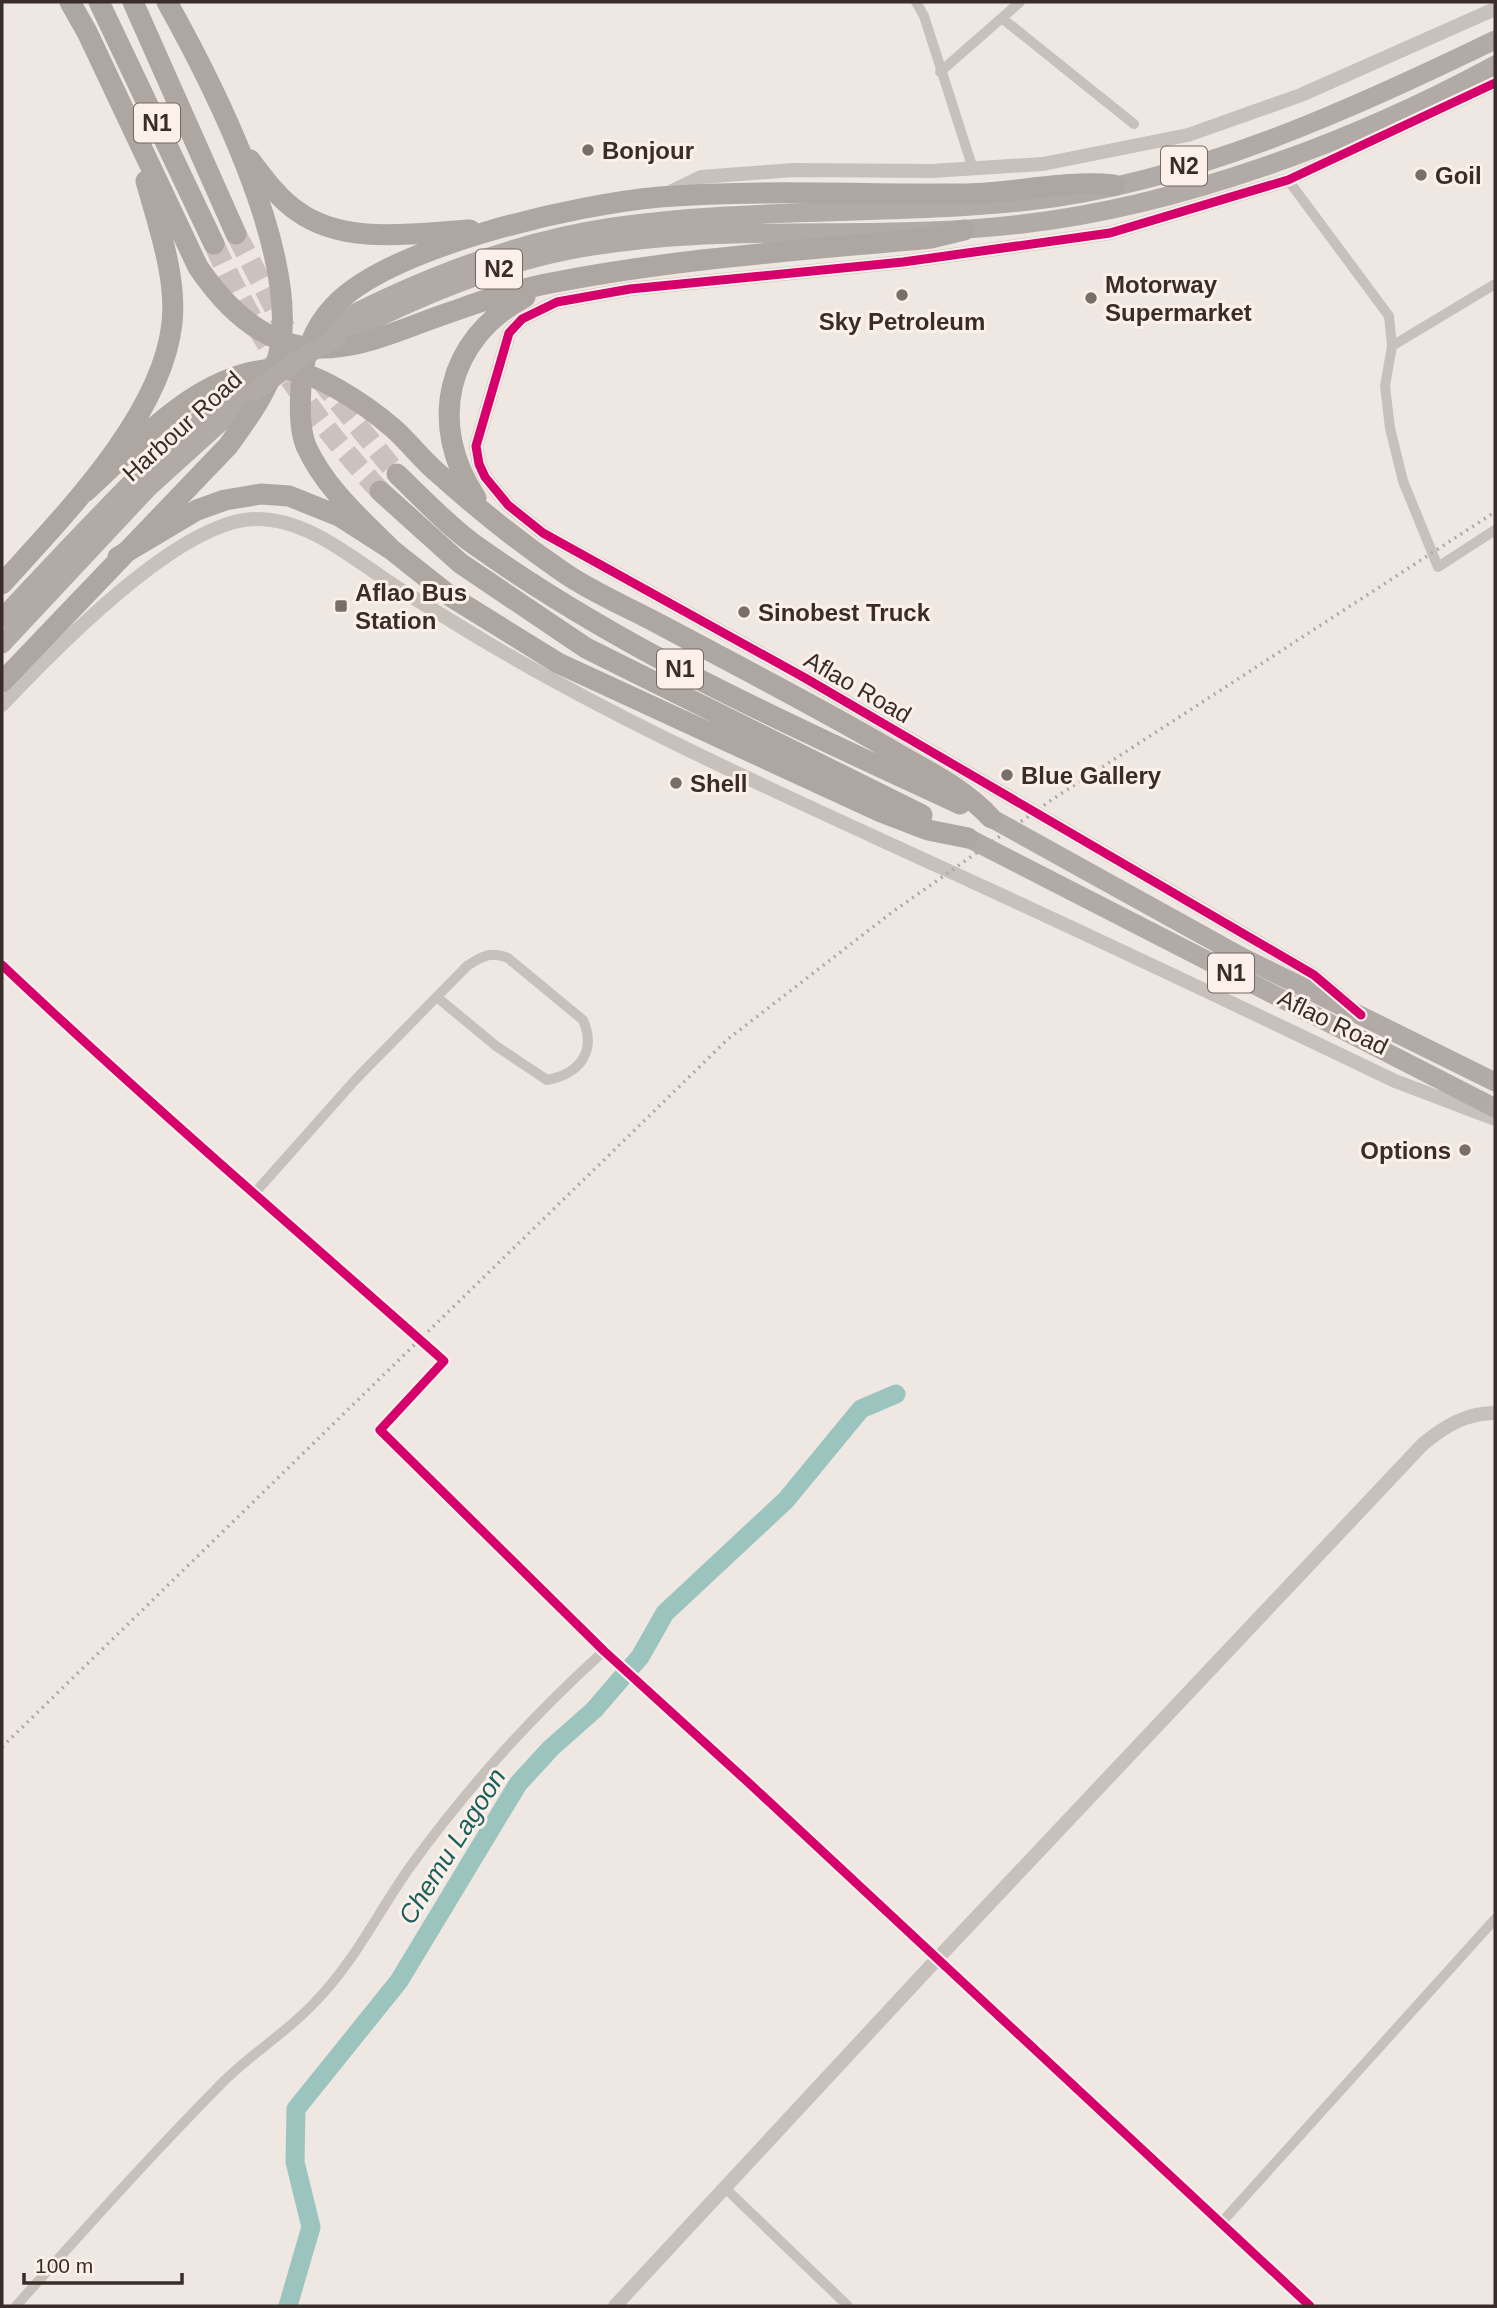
<svg xmlns="http://www.w3.org/2000/svg" width="1497" height="2308" font-family="Helvetica,sans-serif">
<rect width="100%" height="100%" fill="#efe8e2"/>
<g fill="none" stroke-linecap="round" stroke-linejoin="round">
<path stroke="#9cc4bf" stroke-width="19" d="M288,2306L311,2227L295,2162L296,2109L399,1981L518,1784L551,1748L594,1710L625,1674L640,1657L665,1613L786,1500L861,1409L896,1394"/>
<path stroke="#cbc2bd" stroke-width="10" stroke-dasharray="10 5" stroke-linecap="butt" d="M411,1332L428,1346"/>
<path stroke="#cbc2bd" stroke-width="21" stroke-dasharray="21 10" stroke-linecap="butt" d="M236,234L285,328
M214,244C256,337 311,416 380,491
M319,378L397,474"/>
<path stroke="#c8c0bb" stroke-width="10" d="M916,2L924,16L973,169
M1003,19L1134,124
M940,72L1020,2
M1288,180L1389,316L1392,346L1385,386L1390,428L1403,481L1438,567L1495,530
M1392,346L1495,284
M2,965C135,1091 274,1210 411,1332
M253,1195L356,1079L467,966C482,956 491,951 508,958L583,1020C597,1052 579,1074 547,1080L496,1046L438,998
M428,1346L444,1361L380,1430L604,1651L750,1784L1310,2306
M725,2188L848,2306
M1221,2223L1495,1919
M16,2306C83,2231 150,2156 221,2084C250,2054 288,2032 316,2001C355,1961 378,1912 410,1867C467,1788 532,1716 604,1651"/>
<path stroke="#c8c0bb" stroke-width="14" d="M668,193L701,177L740,174L794,170L932,171L1043,164L1188,135L1301,95L1495,9
M2,705C53,651 180,519 256,519C310,519 354,560 398,588C427,606 456,624 486,642C631,728 786,796 938,866C1091,936 1243,1008 1395,1081L1495,1119
M1347,1003L1314,975L1167,889L805,678L543,533L508,505L485,477L479,464L476,446L509,333L522,319L557,302L630,289L903,262L1110,233L1288,180L1495,83
M615,2306L938,1958L1423,1444C1445,1426 1466,1413 1495,1413"/>
<path stroke="#b2aaa6" stroke-width="19" d="M326,328C416,280 512,242 613,227C750,207 891,216 1029,201C1191,183 1350,110 1495,40
M338,337C412,300 489,266 570,250C719,221 872,242 1022,224C1180,206 1355,141 1495,65
M2,618C83,533 162,443 256,374
M2,644L148,488L255,391
M991,818L1242,957L1495,1082
M968,838L1495,1108"/>
<path stroke="#aea6a1" stroke-width="21" d="M70,2L87,32L198,267C223,304 259,340 305,347C356,354 407,326 454,311C487,299 522,288 556,282C680,258 807,250 931,238L964,230
M99,2L214,244
M133,2L236,234
M250,160C264,178 278,198 297,211C345,246 415,233 470,230
M397,474C422,498 447,525 475,545C625,652 794,727 960,804
M380,491L460,563L586,648L922,815
M85,492C138,444 196,374 273,369C310,366 365,404 393,428C409,442 422,460 439,474C478,509 519,542 563,572C593,593 630,608 663,626C738,666 814,705 888,748C923,769 963,787 991,818
M476,498C427,425 446,339 525,297
M392,550C360,518 325,488 306,446C299,428 300,405 301,386C303,358 313,328 333,307C388,246 579,204 660,197C763,189 864,195 967,194C1016,193 1065,180 1114,185
M118,557L197,510L225,500L261,494L289,496L339,516L392,550L450,596L558,663L881,812L928,830L968,838
M2,584C63,516 162,417 172,323C177,277 158,225 146,181
M2,682L228,446C250,416 276,380 281,342C294,245 214,86 167,2"/>
<path stroke="#b0a9a5" stroke-width="3.5" stroke-dasharray="2 5" stroke-linecap="butt" d="M2,1747L728,1039L891,913L1053,799L1495,512"/>
<path stroke="#b2aaa6" stroke-width="19" d="M255,391L301,358L338,337"/>
<g stroke="#fbf1ea" stroke-width="13">
<path id="cycleway" d="M2,965C146,1101 296,1230 444,1361L380,1430L604,1651L750,1784L1310,2306
M1361,1015L1314,975L805,678L543,533L508,505L485,477L479,464L476,446L509,333L522,319L557,302L630,289L903,262L1110,233L1288,180L1495,83"/>
</g>
<use href="#cycleway" stroke="#d6006c" stroke-width="9"/>
</g>
<g fill="#796e69" stroke="#fbf1ea" stroke-width="2.5">
<circle cx="588" cy="150" r="7"/>
<circle cx="1421" cy="175" r="7"/>
<circle cx="902" cy="295" r="7"/>
<circle cx="1091" cy="298" r="7"/>
<rect x="334" y="599" width="14" height="14" rx="3.5"/>
<circle cx="744" cy="612" r="7"/>
<circle cx="1007" cy="775" r="7"/>
<circle cx="676" cy="783" r="7"/>
<circle cx="1465" cy="1150" r="7"/>
</g>
<g text-anchor="middle" dominant-baseline="central" stroke-width="6" stroke-linejoin="round" paint-order="stroke">
<g fill="#fbf1ea" stroke="#746762" stroke-width="2">
<rect x="134" y="103.5" width="46" height="39" rx="5"/>
<rect x="1161" y="146.5" width="46" height="39" rx="5"/>
<rect x="476" y="249.5" width="46" height="39" rx="5"/>
<rect x="657" y="649.5" width="46" height="39" rx="5"/>
<rect x="1208" y="953.5" width="46" height="39" rx="5"/>
</g>
<g font-size="23" font-weight="bold" fill="#3a2c28">
<text x="157" y="123">N1</text>
<text x="1184" y="166">N2</text>
<text x="499" y="269">N2</text>
<text x="680" y="669">N1</text>
<text x="1231" y="973">N1</text>
</g>
<g font-size="24" font-weight="bold" fill="#3a2c28" stroke="#fbf1ea" text-anchor="start">
<text x="602" y="150">Bonjour</text>
<text x="1435" y="175">Goil</text>
<text x="1105" y="284">Motorway<tspan x="1105" dy="28">Supermarket</tspan></text>
<text x="902" y="321" text-anchor="middle">Sky Petroleum</text>
<text x="355" y="592">Aflao Bus<tspan x="355" dy="28">Station</tspan></text>
<text x="758" y="612">Sinobest Truck</text>
<text x="1021" y="775">Blue Gallery</text>
<text x="690" y="783">Shell</text>
<text x="1451" y="1150" text-anchor="end">Options</text>
</g>
<g font-size="24" fill="#3a2c28" stroke="#fbf1ea">
<text transform="translate(182 426) rotate(-42)">Harbour Road</text>
<text transform="translate(858 687) rotate(30)">Aflao Road</text>
<text transform="translate(1333 1022) rotate(26)">Aflao Road</text>
</g>
<g font-size="26" font-style="italic" fill="#1a5f5c" stroke="#fbf1ea">
<text transform="translate(452 1846) rotate(-58)">Chemu Lagoon</text>
</g>
</g>
<rect width="1497" height="2308" fill="none" stroke="#3a2c28" stroke-width="7"/>
<path d="M24 2273v10h158v-10" fill="none" stroke="#3a2c28" stroke-width="3.5"/>
<text x="35" y="2273" font-size="21" fill="#3a2c28" stroke="#fbf1ea" stroke-width="5" paint-order="stroke">100 m</text>
</svg>
